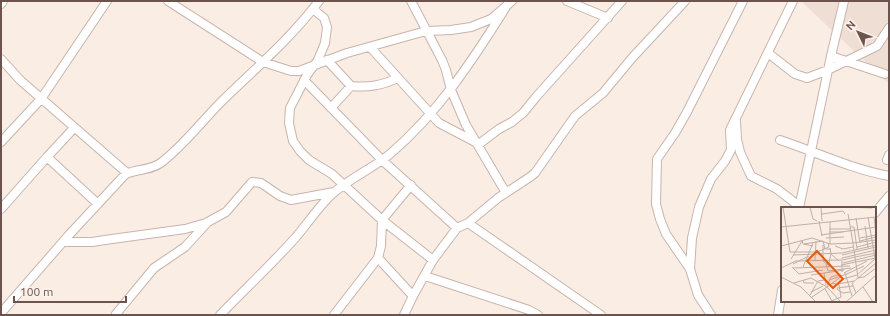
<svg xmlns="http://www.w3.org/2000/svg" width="890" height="316" font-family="Ubuntu,sans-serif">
<rect width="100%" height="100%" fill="#f9ede4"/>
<path fill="#efded4" d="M801,1H889V84Z"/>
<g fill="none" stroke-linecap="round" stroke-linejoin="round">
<g stroke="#c8b4ad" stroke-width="10">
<path id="street" d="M168,1L263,62L291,71H299L347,53L426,31L451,30L471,27L491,19L512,1
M411,1L442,60L446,70L451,90L466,125L506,193
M567,1L608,18
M1,4L3,1
M313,9L324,18L327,27L325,43L318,60L307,75L290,108L289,123L293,141L300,151L309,160L332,174L382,220L433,260
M370,47L439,123L479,144L499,129L512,122L523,113L536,97L622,1
M768,53L795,74L807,78L828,70L877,46L889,28
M831,56L885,74
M1,59L20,80L127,173
M327,60L351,86
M304,80L382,160L457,228
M331,108L351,86C369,88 382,85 398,78
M736,121L737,139L740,152L751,176L777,189L799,206
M780,140C816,152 851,169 889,176
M1,142L41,99L107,1
M47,157L74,128
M887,160L889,155
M799,208L831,56L844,1
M1,209L47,157L98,204
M875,213L889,196
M468,223L601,315
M63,242H92L112,239L185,229L206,223L226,212L252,182L261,183L280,196L291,200L334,192
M378,258L413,296
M690,269L692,238L699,207L711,179L725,161L731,150L730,130L793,1
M425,276L529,310L538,315
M1,313L68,236L121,179C123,177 125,174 128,173C139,169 152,170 162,162C184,145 202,121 222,101C255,69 291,38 319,1
M116,314L154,268L185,247L206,224
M220,315C245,289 272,264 296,237C307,224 317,209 329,197C347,179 371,170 390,154C438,113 473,60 506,7
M334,315L378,258L381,246L382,220L411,185
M404,315L413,296L433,260L457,228L468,223L498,198L530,177L535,173L575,116L603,93L632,58L685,1
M711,315L698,295L690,269L666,234L660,219L656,204L657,159L675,133L687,112L743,1
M778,315L782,290"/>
</g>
<use href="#street" stroke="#fff" stroke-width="8"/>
</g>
<g transform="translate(781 207)">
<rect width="95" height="95" fill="#f9ede4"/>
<path fill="none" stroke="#c1afa8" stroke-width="1" d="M2,0L9,45H36L48,40L47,36M29,0L32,12L36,14M40,0L41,14M65,0L91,1M41,7L62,4L64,7M67,7L72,36L95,33M87,10L94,51M93,10L95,26M75,11L79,36M38,14L41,29M49,15V37L72,36L74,50L62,53M84,19L87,41M0,20L95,10M69,20H73L76,42M48,22H69M48,25H62M40,28L95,20M45,31L63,30M79,31L95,28M21,33L22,37L32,39M79,34L95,30M23,37L42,34L44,42H50M42,38V54L50,60M0,39L31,31L49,37M54,39L62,42L72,40M76,40L95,35M49,41L50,47L58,54M12,48L61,46L95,38M61,48L95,40M10,52L21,34M34,53L35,34M62,56L95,48M12,57L28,49M45,57L47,64L70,61M60,58L95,51M11,60L18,67L42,63M22,60L32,36M47,60L50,47M0,61L15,54L60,53M12,61L69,59M61,65V51L95,43M43,66L45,78M63,66L86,54M64,66L71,89M66,67L83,59M30,68L63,63M0,70L20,80L35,95M77,71L95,56M77,71L83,70L95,61M62,72L76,68L95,51M22,73L23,76H33M48,73L66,67M13,76L30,71L46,80L61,69M57,77L73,74M46,79L50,70L60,67M82,80L92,95M44,82L51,94M57,83L56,81L72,79M57,83L62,86L69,85M30,85L42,79M75,86L71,76L77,71L74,50L95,46M29,88L37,74L43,73M31,90L46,80L60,95M48,95L60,90L58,78L51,76M65,95L95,68"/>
<path fill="#e8590c" fill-opacity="0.15" stroke="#e8590c" stroke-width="2" d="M36,44L62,72L52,81L26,54Z"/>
<rect width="95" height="95" fill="none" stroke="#6d534e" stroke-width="2"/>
</g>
<rect width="890" height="316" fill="none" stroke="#6d534e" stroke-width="4"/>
<g transform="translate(858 32) rotate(313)" stroke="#fcf2ea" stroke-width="3" paint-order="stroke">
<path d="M0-3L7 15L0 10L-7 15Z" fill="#6d534e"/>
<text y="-6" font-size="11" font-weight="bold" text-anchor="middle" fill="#6d534e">N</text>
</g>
<path d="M14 296v6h112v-6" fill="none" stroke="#6d534e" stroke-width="2"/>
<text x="20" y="296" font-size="12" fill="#6d534e" stroke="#fcf2ea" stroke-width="3" paint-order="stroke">100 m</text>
</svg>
